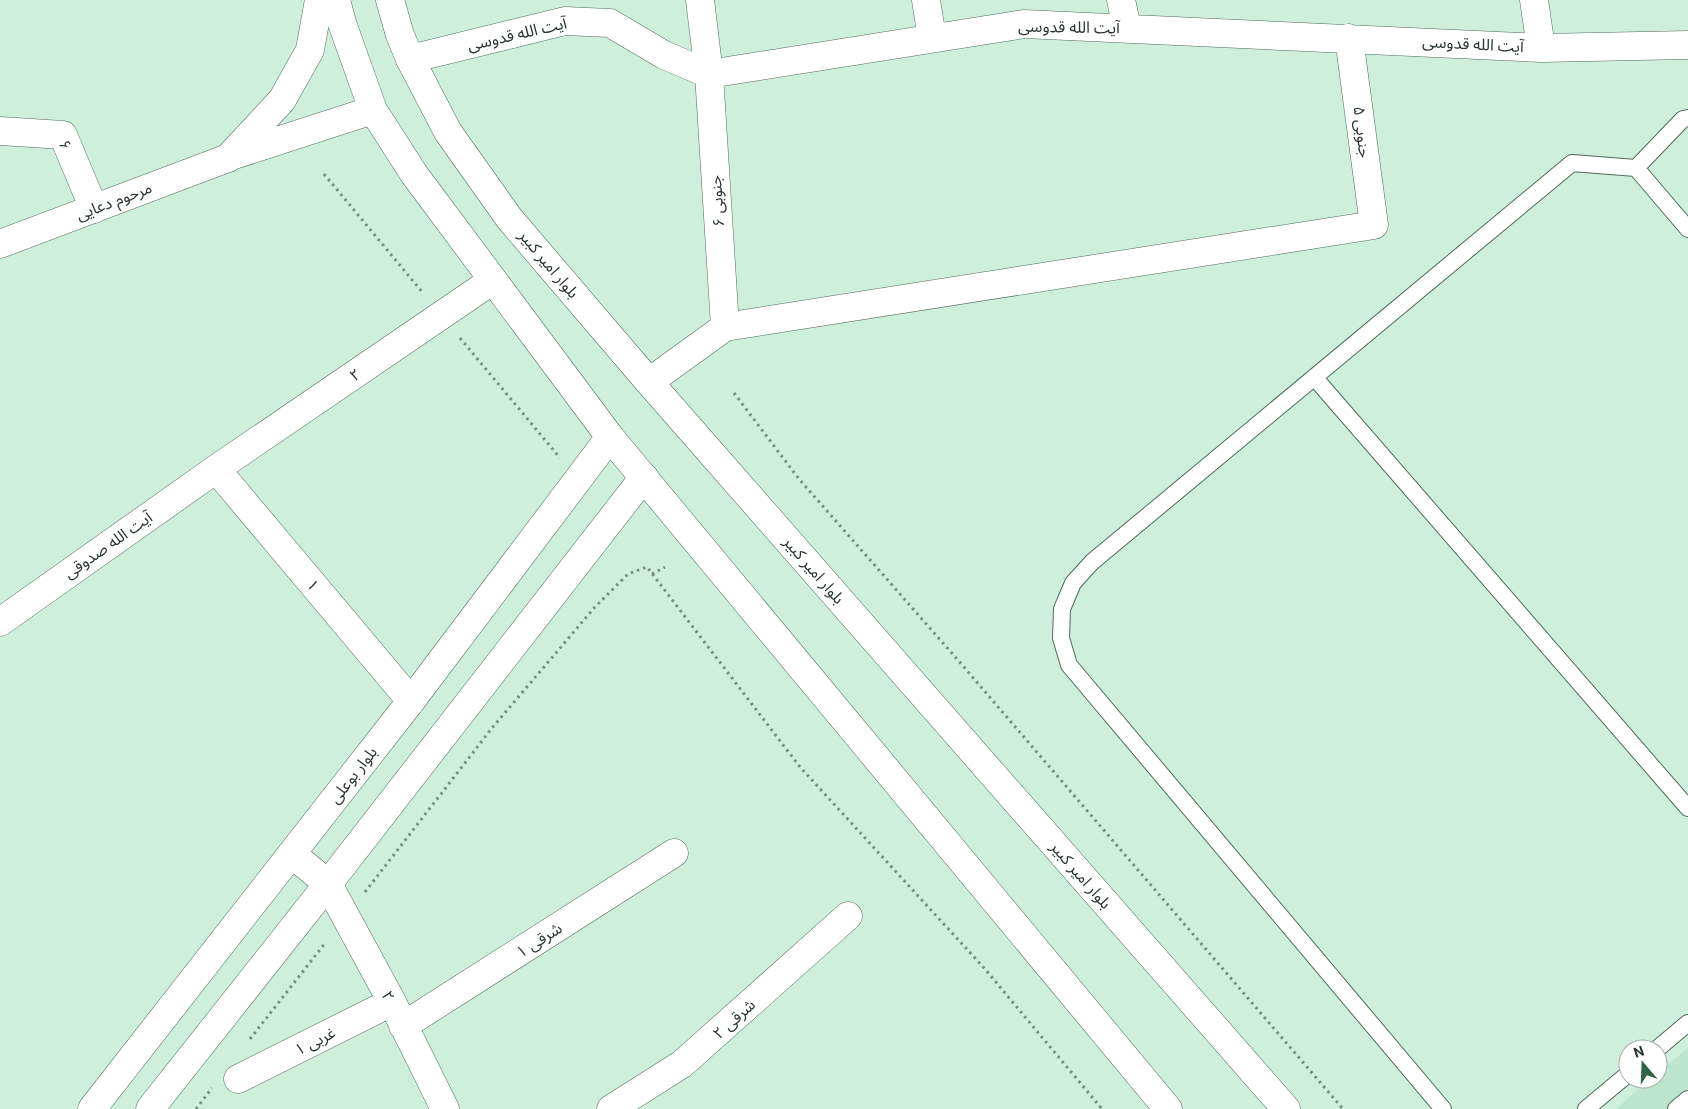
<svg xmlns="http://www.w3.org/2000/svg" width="1688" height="1109" font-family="Roboto,'Noto Sans Arabic',sans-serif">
<rect width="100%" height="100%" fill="#ceefdb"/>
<path fill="#bde5cd" d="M1688,1048V1109H1616L1651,1079H1658V1073Z"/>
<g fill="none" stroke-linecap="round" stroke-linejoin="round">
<g stroke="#4f6c5b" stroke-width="18">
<path id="service" d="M1636,168L1688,229
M1314,377L1688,808
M1657,1049L1688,1023
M1443,1109L1069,665L1061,638L1062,609L1073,583L1092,562L1572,163L1636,168L1683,119L1688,118
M1586,1109L1628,1074
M1676,1109L1688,1099"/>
</g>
<g stroke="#4f6c5b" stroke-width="29">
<path id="minor" d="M700,0L709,74L725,327
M926,0L932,38
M1121,0L1127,28
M1534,0L1541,48
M410,59L565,21L610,23L664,55L709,74L1024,24L1541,48L1688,45
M0,131L63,135L94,209
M649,382L725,327L1374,225L1349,38
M216,469L411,701
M0,622L216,469L493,280
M328,884L392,1002L445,1109
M403,1026L674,853
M238,1079L392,1002
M611,1109L682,1064L848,916"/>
</g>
<g stroke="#4f6c5b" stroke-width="29">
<path id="tertiary" d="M0,244L228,158
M292,854L328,884
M92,1109L411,701L610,437
M150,1109L328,884L644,477"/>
</g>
<g stroke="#4f6c5b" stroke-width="29">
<path id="secondary" d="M336,0L342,23L373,110L414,174L610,437L1168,1109
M390,0L400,35L410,59L448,132L509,218L649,382L1286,1109
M231,156L373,110
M228,158L282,100L310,50L319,0"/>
</g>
<path stroke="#778e81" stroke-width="3" stroke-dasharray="2.5 4" stroke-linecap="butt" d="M324,174L423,293
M460,338L560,458
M734,393L799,479L957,659L1343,1109
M652,574L665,567
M365,892L492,728L595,607L628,574L647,567L800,767L985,969L1102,1109
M250,1039L326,942
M196,1109L212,1088"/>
<use href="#service" stroke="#fff" stroke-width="16"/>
<use href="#minor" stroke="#fff" stroke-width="28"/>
<use href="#tertiary" stroke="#fff" stroke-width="28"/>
<use href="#secondary" stroke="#fff" stroke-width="28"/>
</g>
<g text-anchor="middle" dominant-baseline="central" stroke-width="4" stroke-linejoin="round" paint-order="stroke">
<g font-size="16" fill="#28352e" stroke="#fff">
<text transform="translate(1069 27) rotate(1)">آیت الله قدوسی</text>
<text transform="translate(517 34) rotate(-13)">آیت الله قدوسی</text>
<text transform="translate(1473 44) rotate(3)">آیت الله قدوسی</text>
<text transform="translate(1362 132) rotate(83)">۵ جنوبی</text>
<text transform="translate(65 145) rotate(58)">۶</text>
<text transform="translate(114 201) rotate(-21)">مرحوم دعایی</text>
<text transform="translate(717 201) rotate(-94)">۶ جنوبی</text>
<text transform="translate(549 264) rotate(50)">بلوار امیر کبیر</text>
<text transform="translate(355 375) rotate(-34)">۲</text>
<text transform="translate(108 545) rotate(-35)">آیت الله صدوقی</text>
<text transform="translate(814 570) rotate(49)">بلوار امیر کبیر</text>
<text transform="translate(313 585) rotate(50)">۱</text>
<text transform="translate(353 775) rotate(-52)">بلوار بوعلی</text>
<text transform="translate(1081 875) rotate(49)">بلوار امیر کبیر</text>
<text transform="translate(539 940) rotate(-33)">شرقی ۱</text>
<text transform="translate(388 996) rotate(62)">۲</text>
<text transform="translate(734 1019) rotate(-42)">شرقی ۲</text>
<text transform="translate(315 1041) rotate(-27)">غربی ۱</text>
</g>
</g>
<g transform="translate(1643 1064) rotate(341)"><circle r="24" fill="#ffffff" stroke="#a9aeab"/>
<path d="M0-4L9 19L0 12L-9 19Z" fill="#306347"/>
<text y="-8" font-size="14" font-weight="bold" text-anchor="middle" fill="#28352e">N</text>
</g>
</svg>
